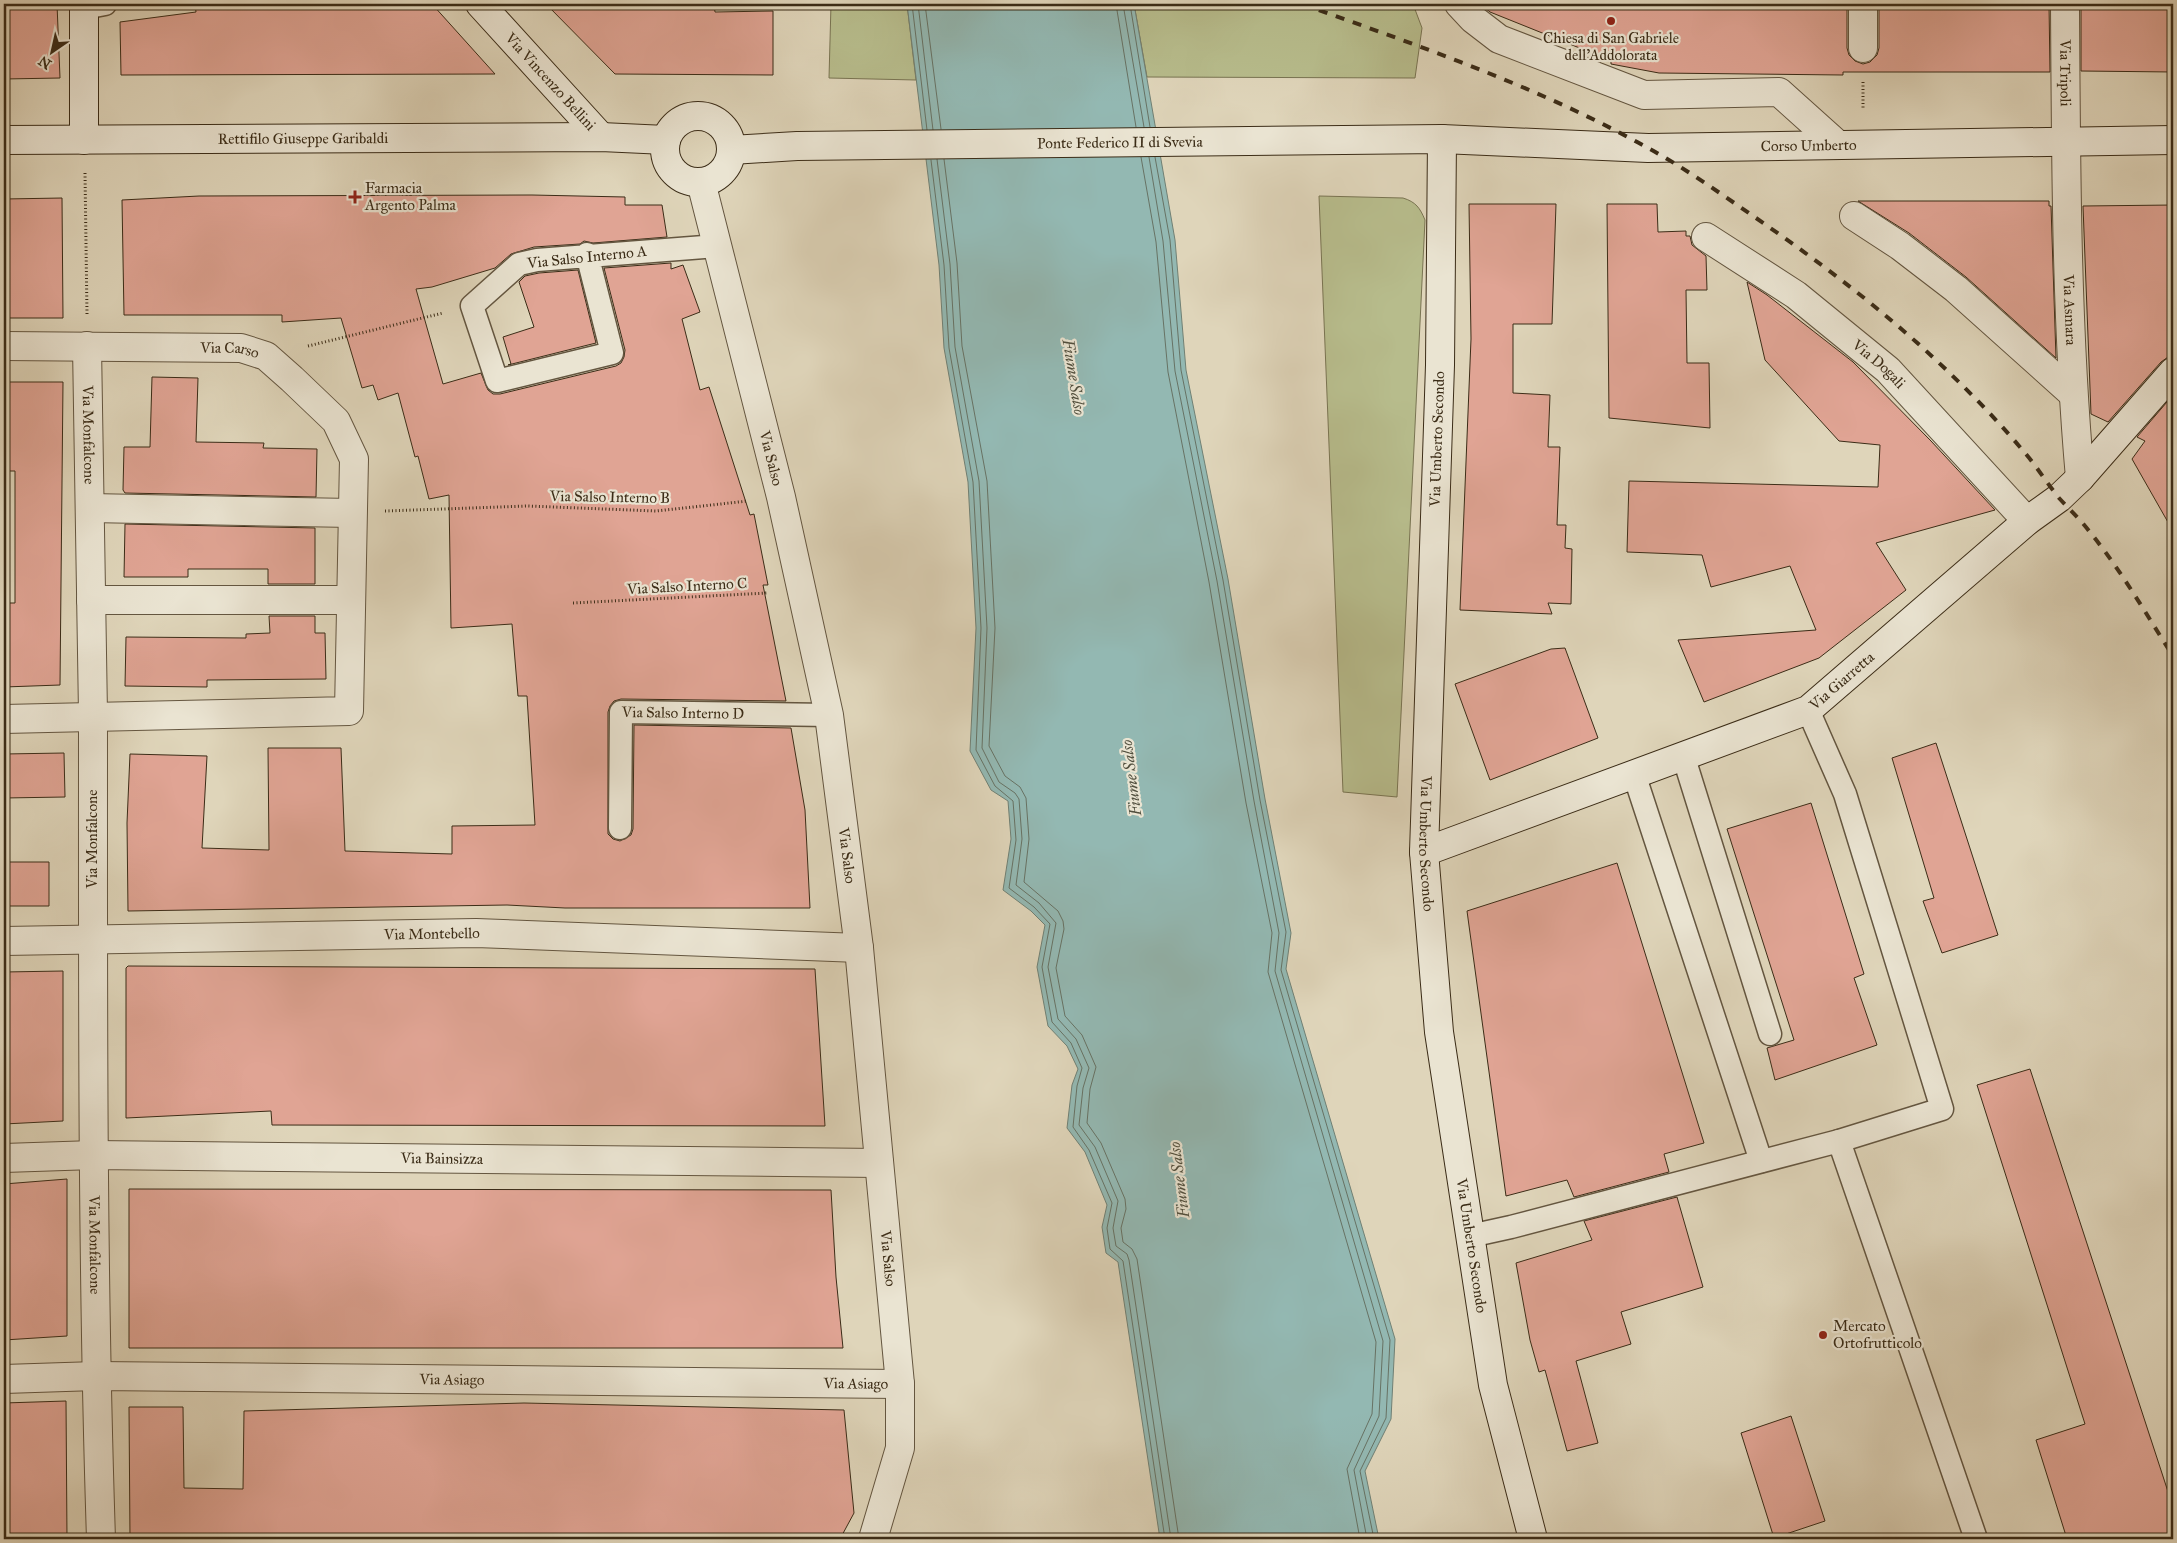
<svg xmlns="http://www.w3.org/2000/svg" width="2177" height="1543" font-family="'IM FELL Great Primer',serif">
<rect width="100%" height="100%" fill="#dfd5ba"/>
<filter id="stains"><feTurbulence type="fractalNoise" baseFrequency=".004" numOctaves="4"/><feColorMatrix values="0 0 0 0 .2 0 0 0 0 .09 0 0 0 0 .02 0 0 0 .5 -.17"/></filter>
<radialGradient id="worn" r=".72"><stop offset=".6" stop-color="#630" stop-opacity="0"/><stop offset="1" stop-color="#630" stop-opacity=".3"/></radialGradient>
<path fill="#b7bc8c" stroke="#797452" d="M831,4H907L916,80L829,78Z
M1134,4H1413L1422,28L1415,78L1147,77Z
M1319,196L1403,198C1416,202 1420,208 1425,220L1397,797L1343,792Z"/>
<path fill="#93b8b2" stroke="#708074" d="M907,4H1134L1175,240L1186,370L1228,579L1265,799L1291,933L1286,969L1395,1339L1391,1419L1365,1471L1379,1539H1160L1118,1262L1106,1253L1102,1227L1107,1205L1085,1152L1067,1128L1072,1085L1078,1069L1067,1046L1048,1026L1037,967L1045,925L1031,911L1003,890L1011,839L1008,801L991,790L970,751L976,628L968,482L944,348L939,265Z"/>
<g fill="none" stroke-linecap="round" stroke-linejoin="round">
<path stroke="#677264" stroke-width="1" d="M912,4L927,130
M918,4L933,130
M925,4L941,129
M1116,4L1136,127
M1123,4L1144,127
M1130,4L1150,127
M1141,157L1156,242L1168,372L1209,582L1246,803L1272,933L1268,972L1376,1342L1372,1414L1347,1469L1360,1539
M1149,157L1163,241L1175,371L1217,581L1254,801L1279,933L1275,971L1383,1341L1379,1416L1354,1470L1367,1539
M1155,157L1170,240L1181,370L1223,580L1260,800L1286,932L1281,970L1390,1340L1386,1418L1360,1471L1374,1539
M937,159L950,264L955,347L979,481L987,628L982,748L999,782L1015,793L1019,799L1022,839L1016,885L1039,903L1056,923L1048,967L1058,1019L1076,1039L1089,1068L1083,1088L1079,1125L1095,1147L1118,1201L1113,1228L1116,1246L1127,1254L1129,1260L1171,1539
M944,159L957,263L962,346L987,481L995,628L989,746L1005,776L1020,787L1026,798L1029,839L1024,882L1058,911L1063,921L1064,929L1056,968L1065,1016L1082,1035L1096,1067L1090,1089L1087,1123L1101,1143L1125,1199L1126,1209L1121,1228L1123,1242L1132,1249L1137,1259L1179,1539
M931,160L944,265L949,348L973,482L981,628L976,750L995,786L1013,801L1016,840L1009,888L1034,907L1050,924L1042,967L1052,1022L1071,1043L1082,1068L1077,1086L1073,1127L1089,1150L1112,1203L1107,1228L1110,1249L1123,1261L1165,1539"/>
</g>
<path fill="#e0a494" stroke="#3b2c17" d="M4,4H57L60,78L4,79Z
M195,4H432L495,74L121,75L120,22L196,12Z
M546,4H714L715,12L773,11V75L615,74Z
M1480,4H1847V48L1849,55L1855,61L1863,64L1870,62L1877,55L1879,48V4H2049L2050,72H1843V75L1659,73L1611,64V62L1592,53L1490,12Z
M2081,4H2173V72L2081,71Z
M532,195L625,197V205H662L667,237L593,243L584,241L580,244L534,247L511,254L495,268L432,287L416,289L443,384L481,373L488,390L493,394H500L616,366L621,363L624,357L625,350L604,268L671,263V269L683,265L700,312L682,319L700,390L709,387L750,515L754,514L768,585H763L786,701L621,699L614,701L610,706L608,712V834L613,839L620,841L631,835L633,829L634,725L791,728L805,810L810,908H565L507,905L128,911L127,823L130,754L207,756L202,848L269,850L268,748H341L345,851L452,854V826L535,825L527,696H518L512,624L451,628L449,495L429,499L418,456L415,457L398,393L378,400L373,385L362,388L341,318L282,322V315H124L122,200L199,196Z
M62,198L63,318H4V199Z
M1858,201H2049V206H2051L2056,358L1966,277L1909,233Z
M1469,204H1556L1552,324H1513V393L1550,395L1548,447H1560L1557,525H1566L1565,548L1572,549L1571,604L1548,603L1552,614L1460,610L1471,339Z
M1607,204H1657L1658,232L1686,231V236H1690L1692,245L1706,256L1707,290H1686L1687,363H1709L1710,428L1609,418Z
M2173,205V357H2168L2161,362L2108,422L2091,414L2083,206Z
M578,270L596,343L508,365L511,364L503,337L534,327L519,282L525,276L539,273Z
M1747,282L1767,295L1853,362L1931,441L1995,510L1876,543L1906,590L1819,658L1704,702L1678,640L1816,630L1790,566L1711,587L1702,555L1627,552L1629,481L1878,487L1880,445L1839,441L1765,360Z
M152,377L198,378L196,442L264,443L263,448L317,449L316,497L125,493L123,490L124,447H150Z
M4,382H63L60,685L4,687V603H15V471H4Z
M2173,395V531L2132,459L2145,441L2137,437Z
M125,524L315,528V584H268V569H188V577H124Z
M269,616H315V633H325L326,679L207,680V687L125,686L126,637L246,638V634L270,633Z
M1565,648L1598,738L1490,780L1455,684L1551,649Z
M1936,743L1998,935L1942,953L1923,901L1934,898L1892,758Z
M64,753L65,797L4,798V754Z
M1811,803L1864,974L1854,978L1877,1045L1775,1080L1767,1048L1794,1040L1727,829Z
M4,862H49V906H4Z
M1617,863L1704,1143L1664,1154L1669,1172L1574,1197L1567,1180L1506,1196L1467,911Z
M128,966L815,969L825,1126L272,1125L271,1111L126,1118V968Z
M63,971V1121L4,1124V972Z
M2030,1069L2173,1507V1539H2067L2036,1440L2085,1424L1977,1085Z
M67,1179V1336L4,1340V1184Z
M129,1189L831,1190L836,1277L843,1348H129Z
M1677,1197L1703,1287L1621,1312L1631,1344L1576,1361L1598,1443L1567,1451L1545,1370L1539,1372L1530,1340L1516,1263L1592,1240L1584,1221Z
M66,1401L67,1539H4V1403Z
M524,1403L844,1410L854,1513L840,1539H130L129,1407H183L184,1488L243,1489L244,1411Z
M1791,1416L1825,1521L1774,1538L1741,1433Z"/>
<g fill="none" stroke-linecap="round" stroke-linejoin="round">
<g stroke="#645640" stroke-width="25">
<g id="lane">
<path d="M84,8L105,4"/>
<path d="M587,254L612,353L497,381L472,306L519,264L537,260L717,246"/>
<path d="M1808,710L1845,794L1942,1109L1839,1141"/>
<path d="M1683,755L1770,1034"/>
<path d="M1634,774L1761,1161"/>
<path id="s1" d="M620,828L621,712L829,715"/>
<path d="M1470,1236L1511,1227L1839,1141L1976,1539"/>
</g>
</g>
<g stroke="#645640" stroke-width="30">
<g id="street">
<path d="M1459,4L1473,19L1499,39L1644,95L1779,92L1838,145"/>
<path id="s2" d="M2065,4C2066,162 2066,320 2080,478"/>
<path d="M1863,48V4"/>
<path id="s3" d="M701,182L781,497L829,715L859,948L900,1384V1448L873,1539"/>
<path d="M1854,216L1900,246L1956,289L2072,393"/>
<path id="s4" d="M1706,237L1796,295L1888,370L2027,521"/>
<path id="s5" d="M4,346L241,348L266,356L292,379L336,421L354,459L349,711L4,719"/>
<path id="s6" d="M87,346C89,469 92,593 93,717C93,991 92,1265 101,1539"/>
<path d="M90,508L352,513"/>
<path d="M91,600H351"/>
<path id="s7" d="M4,941L476,933L859,948"/>
<path id="s8" d="M4,1158L94,1155L879,1163"/>
<path id="s9" d="M4,1379L96,1376L900,1384"/>
</g>
</g>
<g stroke="#3b2c17" stroke-width="30">
<g id="secondary">
<path d="M84,4V140"/>
<path id="s10" d="M480,4L601,137"/>
<circle cx="698" cy="149" r="33"/>
<path id="s11" d="M1442,139L1440,365L1424,852L1439,1032L1493,1385L1533,1539"/>
<path id="s12" d="M4,140L601,137L666,140"/>
<path id="s13" d="M731,150L797,146L1442,139L1648,148L2173,140"/>
<path id="s14" d="M1424,852L1808,710L2027,521L2059,498L2080,478L2173,372"/>
</g>
</g>
<path stroke="#3b2c17" stroke-width="3" stroke-dasharray="1 2.5" stroke-linecap="butt" d="M1863,82V110
M85,173L87,314
M308,346L443,313
M385,511L528,506L656,511L748,501
M573,603L767,593"/>
<use href="#lane" stroke="#eae4d2" stroke-width="22"/>
<use href="#street" stroke="#eae4d2" stroke-width="28"/>
<use href="#secondary" stroke="#eae4d2" stroke-width="28"/>
<path stroke="#3b2c17" stroke-width="4" stroke-dasharray="9 9" stroke-linecap="butt" d="M1302,4C1419,46 1539,87 1648,148C1685,168 1721,194 1756,218C1814,258 1871,301 1924,349C1959,381 1994,416 2025,453C2037,467 2047,483 2059,498C2069,509 2080,519 2089,531C2121,570 2146,614 2173,656"/>
</g>
<g fill="#8f2418" stroke="#eae4d2" stroke-width="2">
<circle cx="1611" cy="21" r="5"/>
<path d="M352.5 189.5h5v5h5v5h-5v5h-5v-5h-5v-5h5z"/>
<circle cx="1823" cy="1335" r="5"/>
</g>
<g text-anchor="middle" dominant-baseline="central" stroke-width="4.5" stroke-linejoin="round" paint-order="stroke">
<g font-size="15" fill="#3b2c17" stroke="#eae4d2" text-anchor="start">
<text x="1611" y="38" text-anchor="middle">Chiesa di San Gabriele<tspan x="1611" dy="17">dell'Addolorata</tspan></text>
<text x="365" y="188">Farmacia<tspan x="365" dy="17">Argento Palma</tspan></text>
<text x="1833" y="1326">Mercato<tspan x="1833" dy="17">Ortofrutticolo</tspan></text>
</g>
<g font-size="15" fill="#3b2c17" stroke="#eae4d2">
<text stroke="none"><textPath href="#s2" startOffset="69">Via Tripoli</textPath></text>
<text stroke="none"><textPath href="#s10" startOffset="105">Via Vincenzo Bellini</textPath></text>
<text stroke="none"><textPath href="#s12" startOffset="299">Rettifilo Giuseppe Garibaldi</textPath></text>
<text stroke="none"><textPath href="#s13" startOffset="389">Ponte Federico II di Svevia</textPath></text>
<text stroke="none"><textPath href="#s13" startOffset="1078">Corso Umberto</textPath></text>
<text transform="translate(587 257) rotate(-6)">Via Salso Interno A</text>
<text stroke="none"><textPath href="#s2" startOffset="306">Via Asmara</textPath></text>
<text stroke="none"><textPath href="#s5" startOffset="226">Via Carso</textPath></text>
<text stroke="none"><textPath href="#s4" startOffset="215">Via Dogali</textPath></text>
<text stroke="none"><textPath href="#s6" startOffset="89">Via Monfalcone</textPath></text>
<text transform="translate(1437 439) rotate(-88)">Via Umberto Secondo</text>
<text stroke="none"><textPath href="#s3" startOffset="285">Via Salso</textPath></text>
<text transform="translate(610 497) rotate(1)">Via Salso Interno B</text>
<text transform="translate(687 586) rotate(-3)">Via Salso Interno C</text>
<text stroke="none"><textPath href="#s14" startOffset="454">Via Giarretta</textPath></text>
<text stroke="none"><textPath href="#s1" startOffset="178">Via Salso Interno D</textPath></text>
<text transform="translate(92 839) rotate(-90)">Via Monfalcone</text>
<text stroke="none"><textPath href="#s11" startOffset="705">Via Umberto Secondo</textPath></text>
<text stroke="none"><textPath href="#s3" startOffset="690">Via Salso</textPath></text>
<text stroke="none"><textPath href="#s7" startOffset="428">Via Montebello</textPath></text>
<text stroke="none"><textPath href="#s8" startOffset="438">Via Bainsizza</textPath></text>
<text stroke="none"><textPath href="#s6" startOffset="899">Via Monfalcone</textPath></text>
<text stroke="none"><textPath href="#s11" startOffset="1110">Via Umberto Secondo</textPath></text>
<text stroke="none"><textPath href="#s3" startOffset="1095">Via Salso</textPath></text>
<text stroke="none"><textPath href="#s9" startOffset="448">Via Asiago</textPath></text>
<text stroke="none"><textPath href="#s9" startOffset="852">Via Asiago</textPath></text>
</g>
<g font-size="16" font-style="italic" fill="#514f3e" stroke="#eae4d2">
<text transform="translate(1074 377) rotate(81)">Fiume Salso</text>
<text transform="translate(1131 778) rotate(-97)">Fiume Salso</text>
<text transform="translate(1179 1180) rotate(-97)">Fiume Salso</text>
</g>
</g>
<rect width="2177" height="1543" fill="none" stroke="#dfd5ba" stroke-width="20"/>
<rect x="5" y="5" width="2167" height="1533" fill="none" stroke="#3b2c17" stroke-width="2.5"/>
<rect x="10" y="10" width="2157" height="1523" fill="none" stroke="#3b2c17"/>
<g transform="translate(52 52) rotate(214)" stroke="#eae4d2" stroke-width="4" paint-order="stroke">
<path d="M0-4L9 19L0 12L-9 19Z" fill="#3b2c17"/>
<text y="-8" font-size="14" font-weight="bold" text-anchor="middle" fill="#3b2c17">N</text>
</g>
<rect width="100%" height="100%" filter="url(#stains)"/>
<rect width="100%" height="100%" fill="url(#worn)"/>
</svg>
